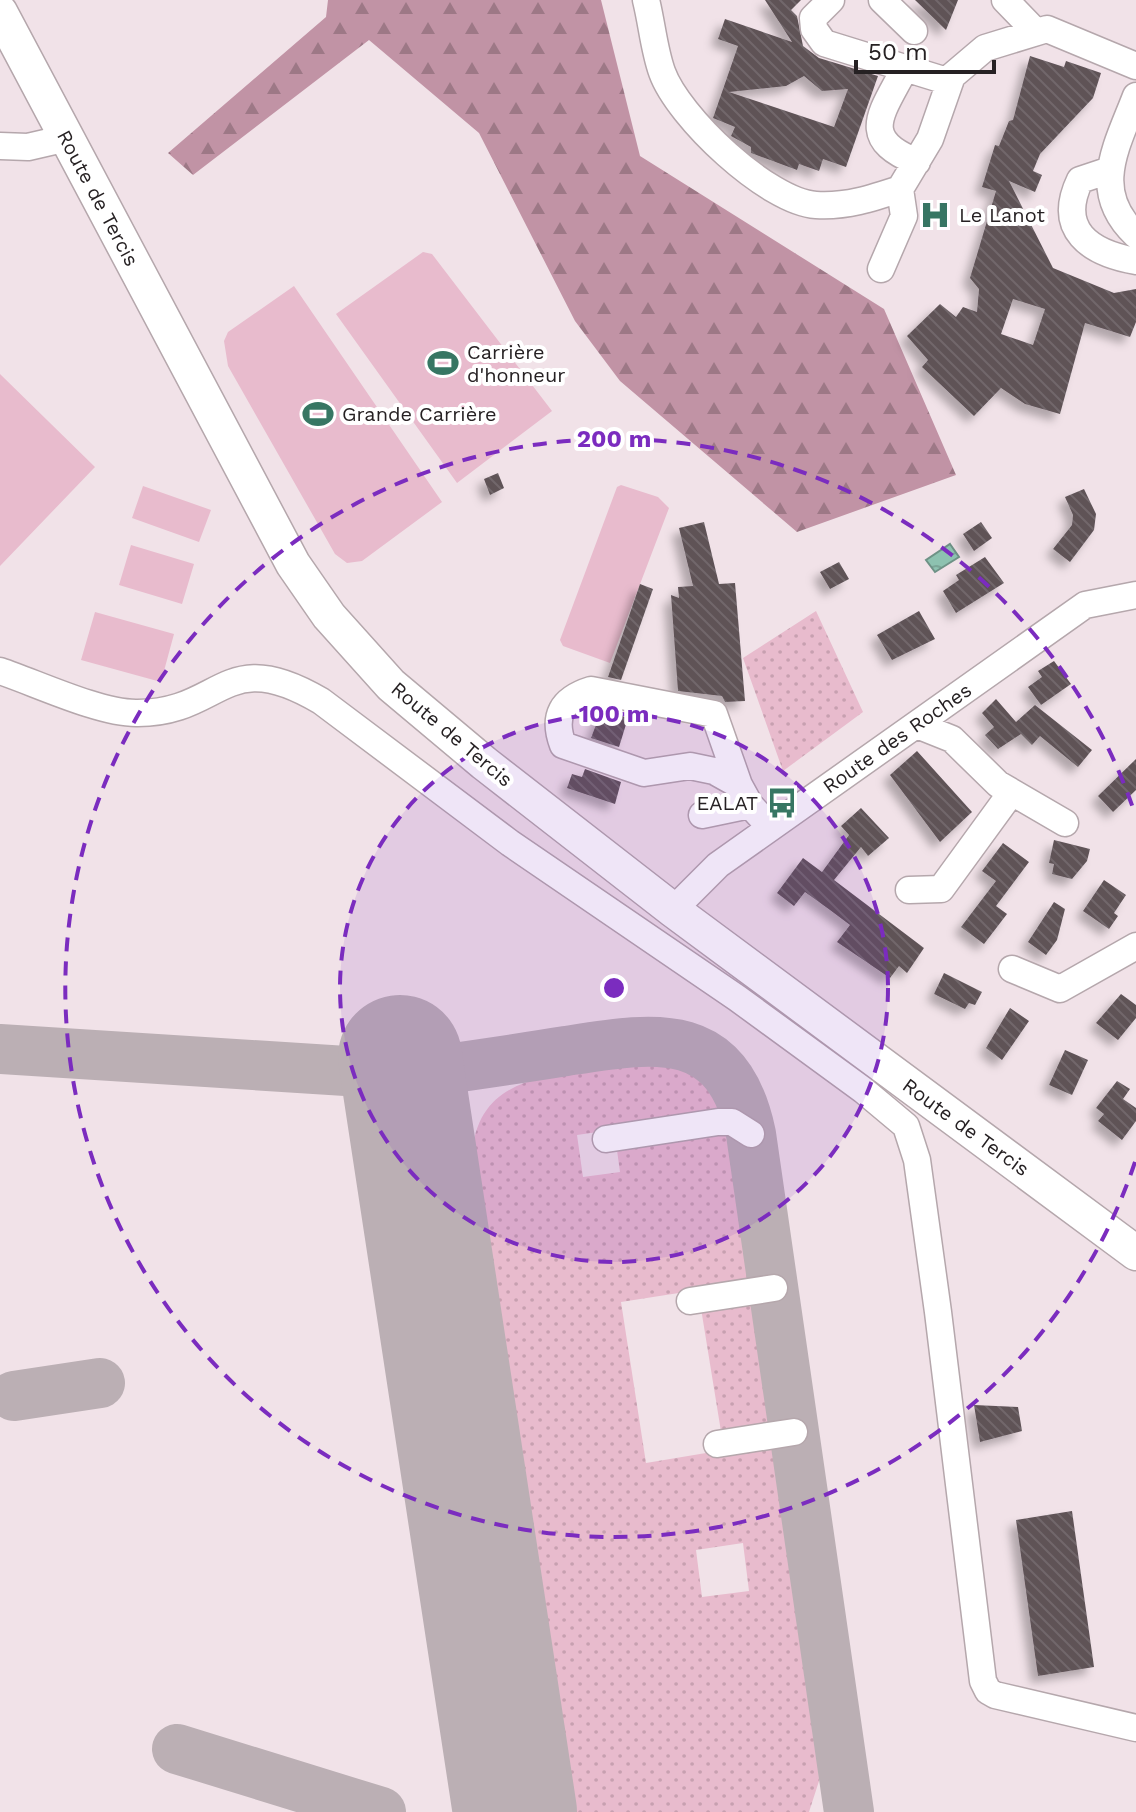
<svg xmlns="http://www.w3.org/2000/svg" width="1136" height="1812" font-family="'Work Sans',sans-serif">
<defs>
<pattern id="grass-dots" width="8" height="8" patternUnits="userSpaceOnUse" patternTransform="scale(2)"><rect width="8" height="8" fill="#e8bbcd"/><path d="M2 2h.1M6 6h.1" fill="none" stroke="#c7a0b0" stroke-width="1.8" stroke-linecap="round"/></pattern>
<pattern id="forest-firs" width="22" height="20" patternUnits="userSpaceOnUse" patternTransform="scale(2)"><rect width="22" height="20" fill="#c193a5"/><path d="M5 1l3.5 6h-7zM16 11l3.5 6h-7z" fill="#9d7886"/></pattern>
<pattern id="water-waves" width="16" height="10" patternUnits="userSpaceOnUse" patternTransform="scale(2)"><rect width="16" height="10" fill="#8dc2b0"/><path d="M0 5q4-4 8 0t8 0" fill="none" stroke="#7aa697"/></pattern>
<pattern id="building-back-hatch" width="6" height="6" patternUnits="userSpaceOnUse" patternTransform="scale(2)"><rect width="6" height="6" fill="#5e5257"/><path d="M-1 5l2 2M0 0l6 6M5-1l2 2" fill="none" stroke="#71676b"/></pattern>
<filter id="shadow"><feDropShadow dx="-7" dy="7" stdDeviation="4" flood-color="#0004"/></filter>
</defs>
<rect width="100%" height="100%" fill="#f1e2e8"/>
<path fill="url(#grass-dots)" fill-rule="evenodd" d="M816,611L863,712L783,771L743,658Z
M666,1058C701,1072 722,1091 729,1129L818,1748L819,1781L809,1812H574L572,1807L472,1155C477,1086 530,1078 587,1069C613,1065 640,1060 666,1058ZM625,1128L616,1143L620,1172L583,1177L577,1135ZM698,1290L724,1450L646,1463L621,1302ZM743,1543L749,1591L702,1597L696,1550Z"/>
<path fill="url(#forest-firs)" d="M328,0H601L640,156L884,309L956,475L797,532L620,381L575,321L479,133L369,40L193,175L168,153L326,17Z"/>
<path fill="#e8bbcd" d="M423,252L432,254L552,411L457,483L336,314Z
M294,286L442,502L362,561L347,563L335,554L228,366L224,341L228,332Z
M0,374L95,467L0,566Z
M621,485L658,497L669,508L610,663L563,646L560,640L617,487Z
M143,486L211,510L199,542L132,518Z
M131,545L194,564L182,604L119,585Z
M95,612L174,634L161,682L81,660Z"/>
<path fill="url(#water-waves)" stroke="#6e9286" stroke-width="2" d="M950,544L959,557L935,572L926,560Z"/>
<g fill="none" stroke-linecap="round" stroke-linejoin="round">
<path stroke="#bbafb4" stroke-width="50" d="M0,1049L346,1071
M418,1155L412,1093L426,1075L439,1070C481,1064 523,1058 566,1051C655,1037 728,1023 751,1134L849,1812
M14,1396L100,1383
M177,1749L381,1812"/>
<path stroke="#bbafb4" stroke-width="124" d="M400,1057L515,1812"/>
</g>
<path fill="url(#building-back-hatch)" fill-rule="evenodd" filter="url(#shadow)" d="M765,0H801L791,10L797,16L803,46L819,58L878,76L846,167L823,159L819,171L799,164L797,170L751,153V147L731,136L735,127L713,118L738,46L718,39L725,19L792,42ZM804,76L822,91L848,89L834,127L729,92L786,86Z
M915,0H958L946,30Z
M1030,56L1064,67L1066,61L1101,73L1093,98L1040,154L1033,171L1042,175L1035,192L1009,181L1053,268L1114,293L1136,289V322L1130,337L1085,323L1060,414L1025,404L1001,388L974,416L922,367L928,360L907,336L940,304L956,317L963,307L977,312L979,289L970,278L996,191L982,187L995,145L999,146L1009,121L1013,120ZM1013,299L1045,309L1033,345L1001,334Z
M498,473L504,488L490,495L484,479Z
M1084,489L1096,514L1094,530L1070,562L1053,549L1072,525L1073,515L1065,497Z
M704,522L719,584L735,583L745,701L725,702L722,696L678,691L671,595L679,598L678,587L693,586L679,528Z
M981,522L992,538L974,551L963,534Z
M985,557L1004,583L956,613L943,591L959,580L956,575Z
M839,562L849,579L830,589L820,572Z
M640,584L653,589L621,680L608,677Z
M919,611L935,639L892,660L877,635Z
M1054,661L1071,684L1041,705L1028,687L1042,677L1038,671Z
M996,699L1016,722L1035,705L1092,750L1078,767L1040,736L1032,745L1021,734L998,749L985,735L994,727L982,713Z
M602,709L628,718L619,747L591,738Z
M917,751L972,812L940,842L890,775Z
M1136,759V790L1113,812L1098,796Z
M585,769L621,782L615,804L567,788L572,774L582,777Z
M861,808L889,838L868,856L861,847L834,880L924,948L907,973L899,966L890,978L837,942L850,925L830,910L805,892L794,906L777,893L803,858L822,872L849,835L841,826Z
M1054,840L1090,849L1087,861L1072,879L1052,874L1054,864L1049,863Z
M1003,843L1029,862L996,906L1007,914L984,944L961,927L996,881L982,871Z
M1104,880L1126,895L1114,913L1118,916L1109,929L1083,911Z
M1054,902L1065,909L1057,940L1046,955L1028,942Z
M944,973L982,992L975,1005L969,1003L965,1009L934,994Z
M1121,994L1136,1005V1018L1118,1040L1096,1023Z
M1010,1008L1029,1021L1002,1060L986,1048Z
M1065,1050L1088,1060L1072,1095L1049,1085Z
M1117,1081L1130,1089L1123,1099L1136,1108V1121L1122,1140L1098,1121L1104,1114L1096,1108Z
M974,1405L1018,1407L1022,1431L980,1442Z
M1072,1511L1094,1667L1038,1676L1016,1520Z"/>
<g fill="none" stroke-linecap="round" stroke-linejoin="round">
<g stroke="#b5a7ac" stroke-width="29">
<path id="minor" d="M646,0C652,24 654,50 662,72C678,117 768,202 816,205C846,207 873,198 900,189L930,139L952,76L985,48L1047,29L1136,66
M831,0L813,18L814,29L824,43L950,82
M882,0L914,31
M1005,0L1036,32
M905,68C882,113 857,138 917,162
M1136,96C1117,146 1089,191 1136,235
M0,146L28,147L67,138
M1107,171L1080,180C1056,230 1090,253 1136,261
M881,269L904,216L900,189
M0,671C36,683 99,713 136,713C223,714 223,643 321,701L510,843L737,998L863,1090L906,1126L917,1160L938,1312L983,1681L988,1691L995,1695L1136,1728
M917,725L952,739L998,784L1065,823
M739,785L714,714L591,690C562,699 552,716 563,745L644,773L690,766L714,771L739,785L750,805
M702,815L750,805L761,817
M909,890L941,889L1011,793
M673,910L718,865L1085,605L1136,595
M1012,969L1060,989L1136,946
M606,1139L718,1122H732L751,1134
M690,1301L774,1288
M717,1444L794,1432"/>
</g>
<g stroke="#b5a7ac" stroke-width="37">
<path id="major" d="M0,12L293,564L329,616L391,685L484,763L673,910L1136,1253"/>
</g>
<use href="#minor" stroke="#fff" stroke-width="26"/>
<use href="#major" stroke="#fff" stroke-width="34"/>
</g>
<circle cx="614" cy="988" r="274" fill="#7b2cbf" fill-opacity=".12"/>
<g fill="none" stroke="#7b2cbf" stroke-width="4" stroke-dasharray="14 10">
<circle cx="614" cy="988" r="274"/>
<path d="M1135 1162A549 549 0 1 1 1135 814"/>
</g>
<defs>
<g id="hospital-bare" transform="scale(2.4)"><path d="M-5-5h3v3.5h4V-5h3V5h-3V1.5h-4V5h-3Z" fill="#377663" stroke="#fff" stroke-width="2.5" paint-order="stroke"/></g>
<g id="stadium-bare" transform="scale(2.4)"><path d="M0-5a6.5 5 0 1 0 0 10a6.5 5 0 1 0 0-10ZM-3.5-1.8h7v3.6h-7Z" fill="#377663" stroke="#fff" stroke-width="2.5" paint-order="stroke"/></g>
<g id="bus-bare" transform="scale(2.4)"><path d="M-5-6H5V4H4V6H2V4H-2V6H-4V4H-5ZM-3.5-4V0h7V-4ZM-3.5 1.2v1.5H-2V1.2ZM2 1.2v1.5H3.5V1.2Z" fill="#377663" stroke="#fff" stroke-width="2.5" paint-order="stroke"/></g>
</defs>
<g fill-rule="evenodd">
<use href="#hospital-bare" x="935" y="215"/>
<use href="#stadium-bare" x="443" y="363"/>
<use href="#stadium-bare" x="318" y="414"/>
<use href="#bus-bare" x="782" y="803"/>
</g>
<g text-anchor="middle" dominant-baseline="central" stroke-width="8" stroke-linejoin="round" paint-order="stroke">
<g font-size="20" fill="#262123" stroke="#fff">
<text transform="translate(98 198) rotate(62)">Route de Tercis</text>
<text transform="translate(452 734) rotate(40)">Route de Tercis</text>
<text transform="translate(897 738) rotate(-35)">Route des Roches</text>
<text transform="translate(966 1127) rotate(36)">Route de Tercis</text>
</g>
<g font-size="20" fill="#262123" stroke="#fff" text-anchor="start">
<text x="959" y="215">Le Lanot</text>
<text x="467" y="352">Carrière<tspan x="467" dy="23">d'honneur</tspan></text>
<text x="342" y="414">Grande Carrière</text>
<text x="758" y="803" text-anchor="end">EALAT</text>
</g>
</g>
<circle cx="614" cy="988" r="12" fill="#7b2cbf" stroke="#fff" stroke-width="4"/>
<g font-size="24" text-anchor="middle" font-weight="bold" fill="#7b2cbf" stroke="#fff" stroke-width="8" stroke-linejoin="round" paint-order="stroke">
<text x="614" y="447">200 m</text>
<text x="614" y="722">100 m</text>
</g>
<path d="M856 60v12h138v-12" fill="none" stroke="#262123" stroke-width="4"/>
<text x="868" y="60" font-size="24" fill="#262123" stroke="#ffffff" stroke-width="6" paint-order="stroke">50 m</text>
</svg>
